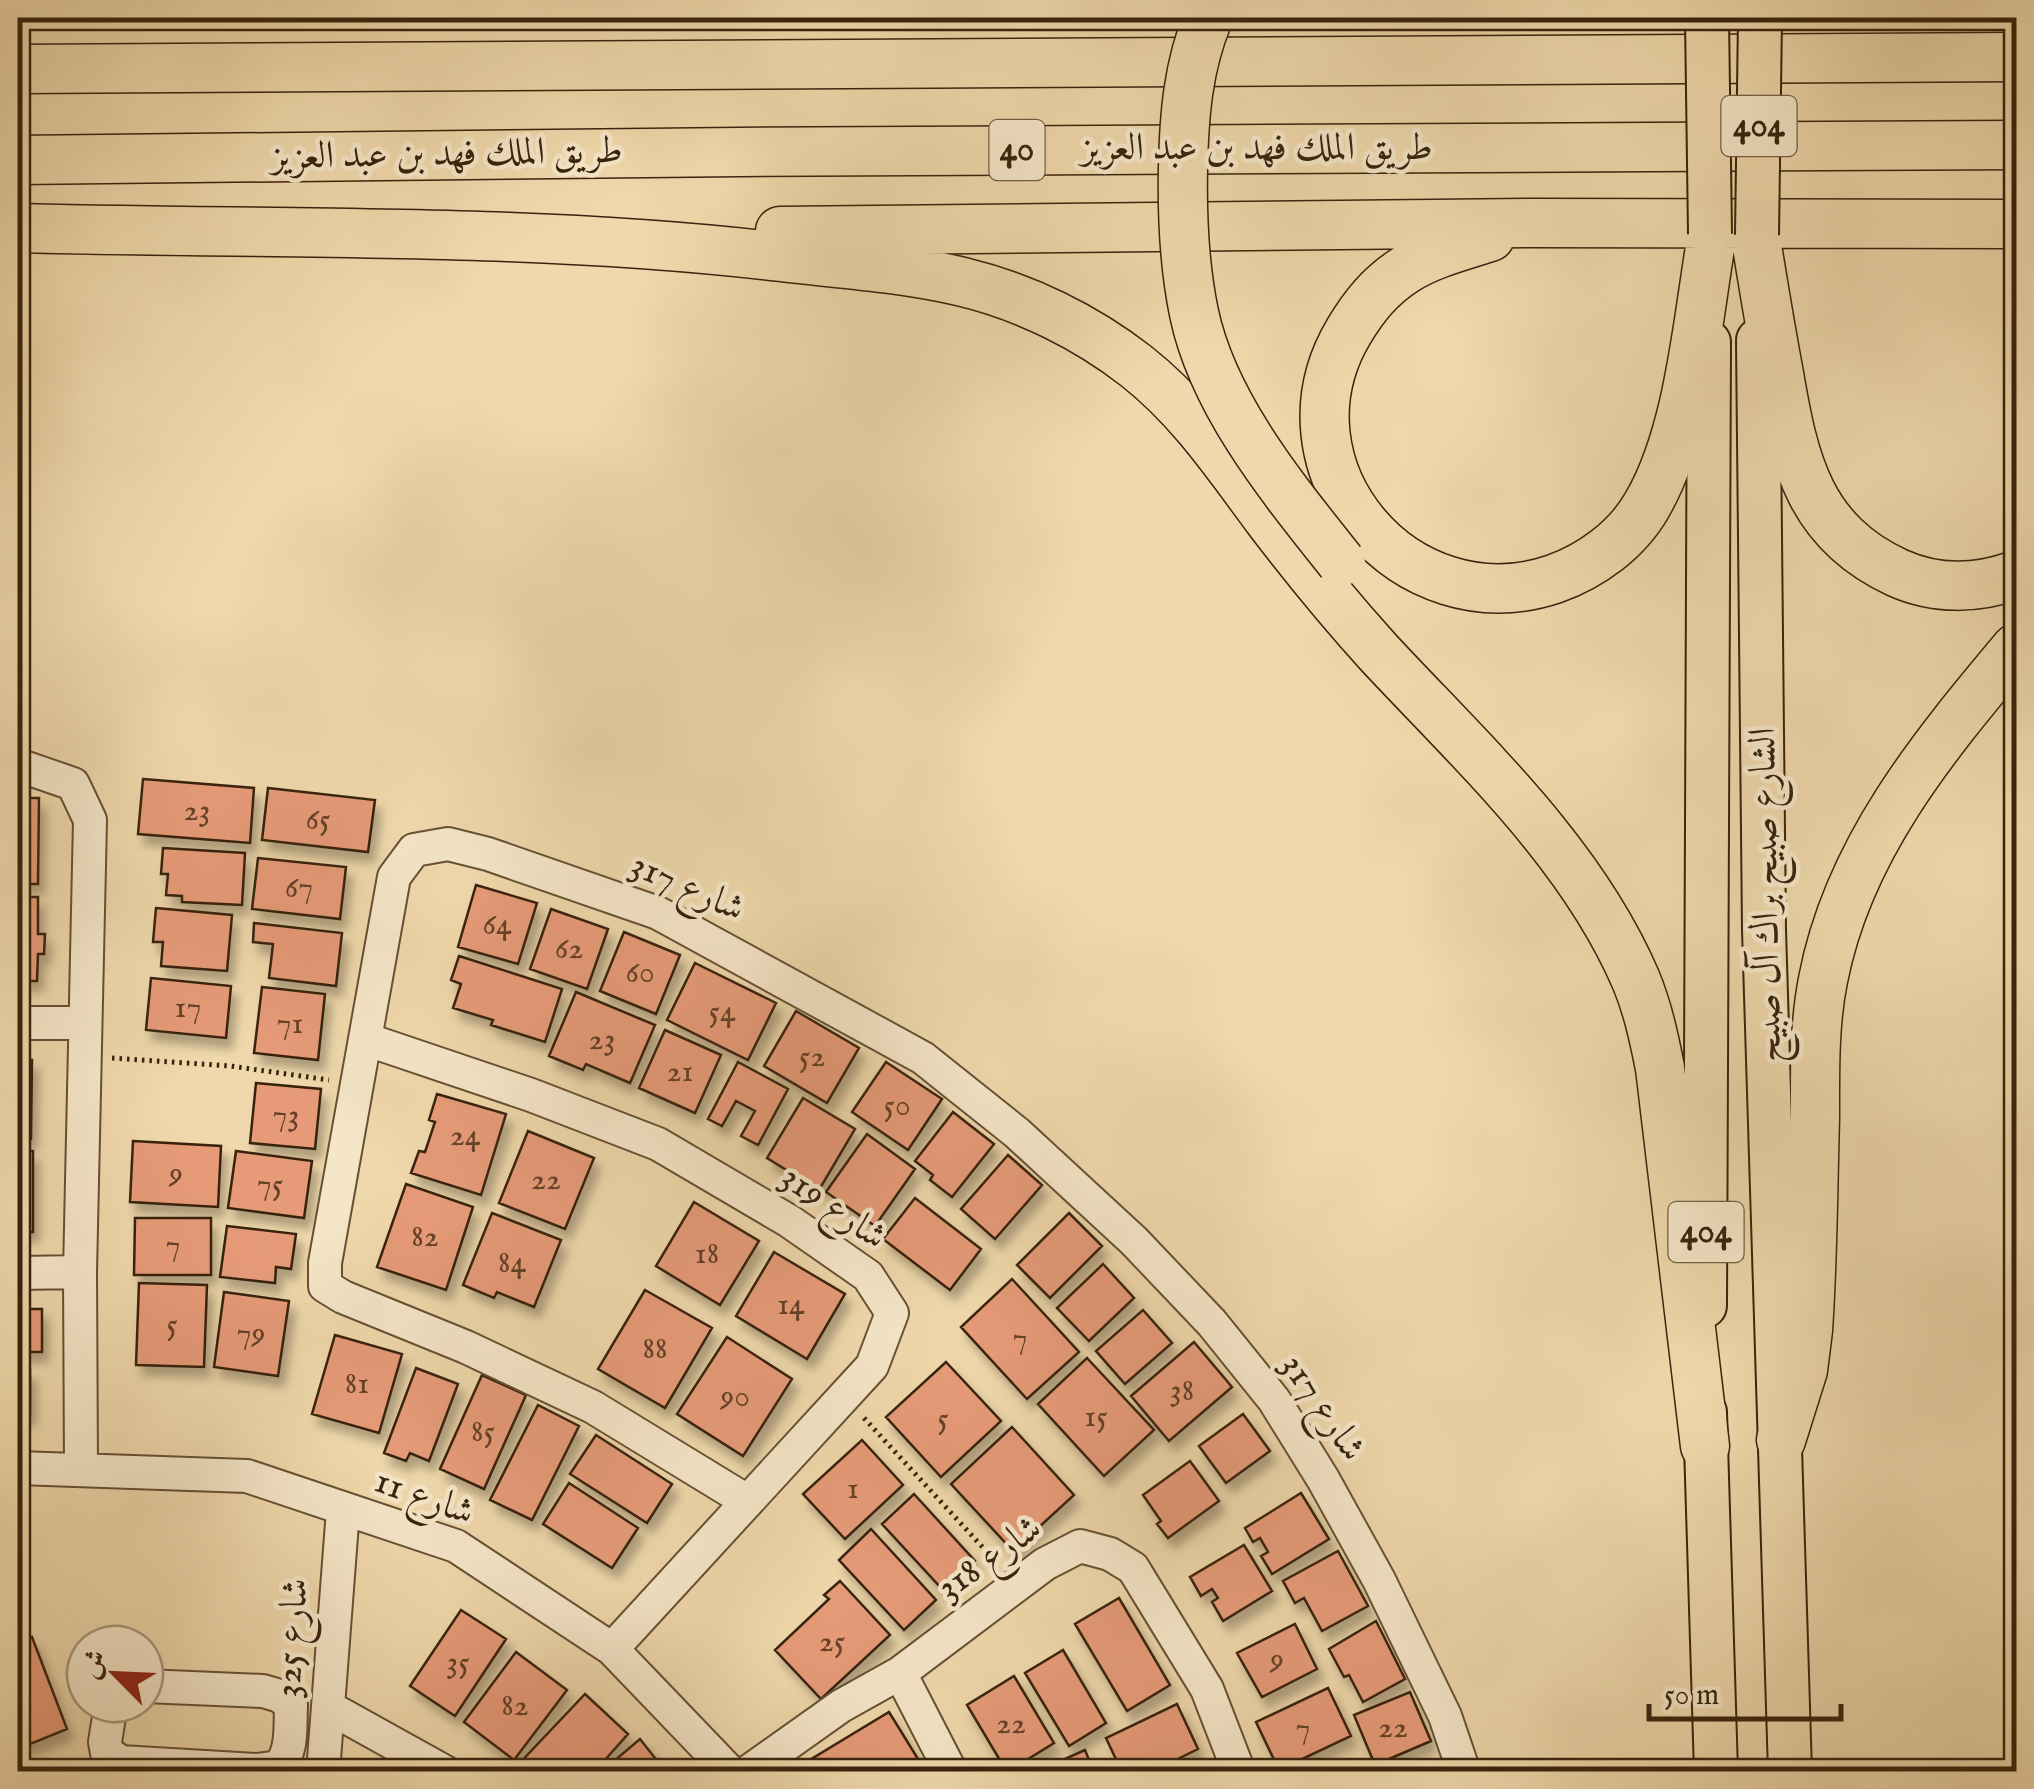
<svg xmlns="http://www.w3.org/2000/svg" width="2034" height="1789" font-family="'IM FELL English',Amiri,serif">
<defs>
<filter id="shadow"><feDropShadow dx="6" dy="10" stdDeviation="5" flood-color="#0004"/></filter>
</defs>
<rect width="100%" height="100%" fill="#efd8ab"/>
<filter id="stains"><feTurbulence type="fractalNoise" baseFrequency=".002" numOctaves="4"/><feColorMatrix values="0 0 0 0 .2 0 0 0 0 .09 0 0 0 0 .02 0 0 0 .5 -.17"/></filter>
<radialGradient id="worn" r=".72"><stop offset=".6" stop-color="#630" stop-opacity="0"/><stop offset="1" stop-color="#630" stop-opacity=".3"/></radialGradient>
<path fill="#e69a78" stroke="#38230d" stroke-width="2.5" filter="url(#shadow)" d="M143,779L254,788L250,843L138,834Z
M268,788L375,800L368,852L262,840Z
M18,798H39L38,884H18Z
M163,848L245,853L242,905L182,902V896L166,895L168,874H161Z
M258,858L346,867L340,919L252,909Z
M476,885L537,903L518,964L458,947Z
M18,897H38V934H45L44,954H38L37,981H18Z
M156,908L232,915L227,971L161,966L163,942H153Z
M551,909L608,929L587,989L530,969Z
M254,923L342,933L336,986L269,978L273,944L253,942Z
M624,932L680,955L656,1014L600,991Z
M459,956L562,989L545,1042L491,1025L493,1020L453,1008L461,984L451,980Z
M695,963L776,1003L748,1060L667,1020Z
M151,978L231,986L226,1038L146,1030Z
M262,987L325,994L318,1060L254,1053Z
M576,992L655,1025L630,1083L586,1064L583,1070L549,1056Z
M796,1011L859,1048L827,1103L764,1066Z
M665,1030L721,1055L695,1113L639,1088Z
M18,1060H32L31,1139H18Z
M738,1062L788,1089L758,1145L741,1136L755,1111L736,1101L722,1126L708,1119Z
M886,1062L942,1099L908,1150L852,1112Z
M256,1083L321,1089L315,1149L250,1143Z
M437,1094L506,1114L481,1195L411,1173L419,1151L425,1152L435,1122L429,1120Z
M803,1098L855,1129L819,1190L767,1158Z
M953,1112L994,1144L952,1197L930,1180L933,1175L915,1161Z
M528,1131L594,1158L565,1229L499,1203Z
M867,1134L915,1169L875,1226L826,1192Z
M133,1141L221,1146L218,1207L130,1202Z
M18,1151H33V1232H18Z
M236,1151L312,1161L304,1218L228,1208Z
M1008,1155L1042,1185L995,1239L961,1209Z
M406,1184L473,1207L446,1290L377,1267Z
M915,1198L981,1249L950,1290L883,1239Z
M694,1202L759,1241L720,1305L656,1266Z
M492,1213L561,1240L534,1307L497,1292L494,1298L463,1285Z
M1069,1213L1102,1246L1050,1298L1017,1265Z
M135,1218H211V1275H134Z
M227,1226L296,1234L291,1269L276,1267L275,1283L220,1277Z
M774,1252L845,1294L807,1359L736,1316Z
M1103,1264L1134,1298L1089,1341L1057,1308Z
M1012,1279L1079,1352L1027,1399L961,1327Z
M139,1283L207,1285L204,1367L136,1365Z
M645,1290L712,1328L665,1408L598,1369Z
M224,1292L289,1301L278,1376L214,1367Z
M18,1309H42V1352H18Z
M1143,1310L1172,1343L1125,1384L1096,1351Z
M335,1335L402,1354L379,1433L312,1414Z
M727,1337L792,1379L743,1456L677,1414Z
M1194,1342L1232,1387L1169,1441L1131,1396Z
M1087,1358L1154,1430L1104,1476L1038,1404Z
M946,1362L1001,1421L941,1477L886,1417Z
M416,1368L458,1384L429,1461L410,1453L406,1461L384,1453Z
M18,1370H30V1415H18Z
M482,1375L526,1395L484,1489L440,1469Z
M538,1405L579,1426L532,1520L490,1500Z
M1243,1414L1270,1451L1226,1483L1199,1446Z
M1012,1427L1074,1495L1013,1551L951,1484Z
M596,1435L672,1484L647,1523L570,1474Z
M862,1440L903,1485L845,1539L803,1494Z
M1190,1461L1219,1501L1168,1538L1157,1524L1161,1521L1143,1495Z
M569,1483L638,1528L612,1568L543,1524Z
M1301,1493L1329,1539L1272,1574L1261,1556L1268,1552L1260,1538L1253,1542L1245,1528Z
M914,1494L975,1561L943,1590L882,1524Z
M871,1529L936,1600L904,1630L839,1560Z
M1244,1545L1272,1591L1223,1621L1212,1602L1218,1598L1212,1589L1201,1596L1190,1577Z
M1338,1551L1368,1606L1322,1631L1304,1598L1295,1603L1283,1581Z
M840,1581L890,1635L821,1699L775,1650L829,1599L824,1595Z
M1119,1598L1170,1685L1127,1711L1075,1624Z
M461,1610L506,1639L455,1716L410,1686Z
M1376,1621L1405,1679L1363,1702L1349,1675L1344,1677L1329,1649Z
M1295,1624L1317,1669L1262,1697L1237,1653Z
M32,1637L67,1729L18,1749V1643Z
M1063,1650L1106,1723L1069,1746L1025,1673Z
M516,1652L567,1690L514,1760L464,1722Z
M1014,1676L1054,1743L1007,1772L967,1705Z
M1328,1688L1351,1736L1279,1770L1256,1722Z
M1410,1692L1431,1741L1375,1765L1354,1715Z
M585,1694L628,1734L594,1772H519L515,1768Z
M1177,1704L1198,1749L1151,1772H1122L1106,1738Z
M889,1712L923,1767L915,1772H814L808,1761Z
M640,1739L666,1772H611L607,1767Z
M1085,1750L1094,1772H1036Z"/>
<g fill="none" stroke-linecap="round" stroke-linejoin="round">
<g stroke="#665034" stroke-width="36">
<path id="minor" d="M18,765L73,784L90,820L80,1272L81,1468
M18,1023H85
M365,1039L531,1095L658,1144L789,1221L868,1276L892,1313L872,1366L612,1649
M18,1273L80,1272
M18,1468L247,1476L456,1546L612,1649L730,1772
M747,1501L593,1407L466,1347L343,1297L325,1286V1263L394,877L414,850L448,844L488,854L658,913L923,1058L1017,1133L1134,1241L1212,1323L1274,1400L1323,1479L1379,1580L1445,1716L1464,1772
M900,1673L951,1772
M111,1704L105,1742L107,1753L121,1762L257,1770L279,1767C293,1750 290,1727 291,1705L280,1696L263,1691L145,1686
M328,1707L445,1772
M323,1772L343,1510
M748,1772L841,1706L900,1673L1045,1564L1080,1546L1110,1554L1133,1568L1207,1689L1239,1772"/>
</g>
<g stroke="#38230d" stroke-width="46">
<path id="major" d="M1758,340L1764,930L1790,1772
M1705,1306L1709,342
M1705,1412L1716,1772"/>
</g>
<g stroke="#38230d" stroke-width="51">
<path id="highway" d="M18,69L2016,57
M18,160L739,152L2016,145
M18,228C272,235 528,227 781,257C842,264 904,268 963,282C1025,297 1086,327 1136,366C1191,409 1228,465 1269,520C1304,566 1340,610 1379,653C1473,754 1581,852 1636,980C1648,1009 1654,1038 1660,1068L1705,1446
M780,231L1531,223L2016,224
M1490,237C1462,246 1430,254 1405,270C1380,286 1364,306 1349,331C1267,468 1406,629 1554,579C1591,566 1627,540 1647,505C1688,435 1697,327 1710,248
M1757,246C1764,289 1771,332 1779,374C1794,462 1809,532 1898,573C1936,590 1977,589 2016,575
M1781,1440L1803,1370L1808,1330C1813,1259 1813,1188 1815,1117C1815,1072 1814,1025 1823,980C1848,849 1933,747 2016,648"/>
</g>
<path stroke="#38230d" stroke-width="5" stroke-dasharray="2.5 5" stroke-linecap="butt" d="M112,1058L230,1066L329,1080
M864,1418L998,1564"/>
<use href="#minor" stroke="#f5e6c8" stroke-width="32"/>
<use href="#major" stroke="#efd8ab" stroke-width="42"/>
<use href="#highway" stroke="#efd8ab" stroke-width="48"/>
<g stroke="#38230d" stroke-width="46" stroke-linecap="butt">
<path id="major-bridge" d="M1707,18L1710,234
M1757,235L1760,18"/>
</g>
<g stroke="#38230d" stroke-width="51" stroke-linecap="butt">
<path id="highway-bridge" d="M1208,18C1188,66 1184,116 1183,168C1182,217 1184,265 1194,313C1213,405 1284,490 1341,562"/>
</g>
<use href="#major-bridge" stroke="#efd8ab" stroke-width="42"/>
<use href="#highway-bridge" stroke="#efd8ab" stroke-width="48"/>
</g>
<g text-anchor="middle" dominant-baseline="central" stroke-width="9" stroke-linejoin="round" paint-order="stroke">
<g font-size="32" fill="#644128">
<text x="197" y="811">23</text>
<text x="318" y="820">65</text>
<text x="299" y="888">67</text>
<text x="497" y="925">64</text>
<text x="569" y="949">62</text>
<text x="640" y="973">60</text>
<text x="188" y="1008">17</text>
<text x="722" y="1012">54</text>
<text x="290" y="1024">71</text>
<text x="602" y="1040">23</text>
<text x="812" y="1057">52</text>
<text x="680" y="1072">21</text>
<text x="897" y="1106">50</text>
<text x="286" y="1116">73</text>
<text x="465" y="1136">24</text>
<text x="176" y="1174">9</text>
<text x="546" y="1180">22</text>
<text x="270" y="1185">75</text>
<text x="425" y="1237">82</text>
<text x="173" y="1246">7</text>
<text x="707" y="1254">18</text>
<text x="512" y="1263">84</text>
<text x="791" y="1305">14</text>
<text x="172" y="1325">5</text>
<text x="251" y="1334">79</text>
<text x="1020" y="1339">7</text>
<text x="655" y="1349">88</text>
<text x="357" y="1384">81</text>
<text x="1182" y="1391">38</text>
<text x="735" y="1397">90</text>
<text x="1096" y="1417">15</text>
<text x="943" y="1419">5</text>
<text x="483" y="1432">85</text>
<text x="853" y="1489">1</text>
<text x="832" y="1642">25</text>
<text x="1277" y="1660">9</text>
<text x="458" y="1663">35</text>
<text x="515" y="1706">82</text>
<text x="1011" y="1724">22</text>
<text x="1393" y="1728">22</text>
<text x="1303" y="1729">7</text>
</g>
<g fill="#f5e6c8" stroke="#715e45" stroke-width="2.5">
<rect x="1721.5" y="96" width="75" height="60" rx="8"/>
<rect x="989.5" y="120" width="55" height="60" rx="8"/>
<rect x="1668.5" y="1202" width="75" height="60" rx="8"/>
</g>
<g font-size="35" font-weight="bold" fill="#38230d">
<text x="1759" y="126">404</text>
<text x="1017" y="150">40</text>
<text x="1706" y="1232">404</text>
</g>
<g font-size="38" fill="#38230d" stroke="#f5e6c8">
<text x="1257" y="149">طريق الملك فهد بن عبد العزيز</text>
<text transform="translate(447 155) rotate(-1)">طريق الملك فهد بن عبد العزيز</text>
<text transform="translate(687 888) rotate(24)">شارع 317</text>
<text transform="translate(1767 895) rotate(-91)">الشارع صبيح براك آل صبيح</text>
<text transform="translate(833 1208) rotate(35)">شارع 319</text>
<text transform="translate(1322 1408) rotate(56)">شارع 317</text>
<text transform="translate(424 1498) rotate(20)">شارع 11</text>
<text transform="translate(990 1559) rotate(-35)">شارع 318</text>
<text transform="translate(293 1638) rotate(-86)">شارع 325</text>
</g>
</g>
<rect width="2034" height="1789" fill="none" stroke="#efd8ab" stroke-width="60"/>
<rect x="20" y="20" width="1994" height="1749" fill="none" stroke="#38230d" stroke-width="5"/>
<rect x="30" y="30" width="1974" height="1729" fill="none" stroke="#38230d" stroke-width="2.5"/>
<g transform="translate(115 1674) rotate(294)"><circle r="48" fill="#f5e6c8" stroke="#a9987d" stroke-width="2.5"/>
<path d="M0-8L18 38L0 25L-18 38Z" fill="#8f2418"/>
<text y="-15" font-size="28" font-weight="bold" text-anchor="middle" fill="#38230d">ش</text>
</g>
<path d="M1649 1704v15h192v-15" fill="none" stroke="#38230d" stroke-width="5"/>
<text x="1664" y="1704" font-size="30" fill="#38230d" stroke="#f5e6c8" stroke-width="8" paint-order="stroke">50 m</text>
<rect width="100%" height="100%" filter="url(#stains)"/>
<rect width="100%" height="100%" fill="url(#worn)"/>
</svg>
